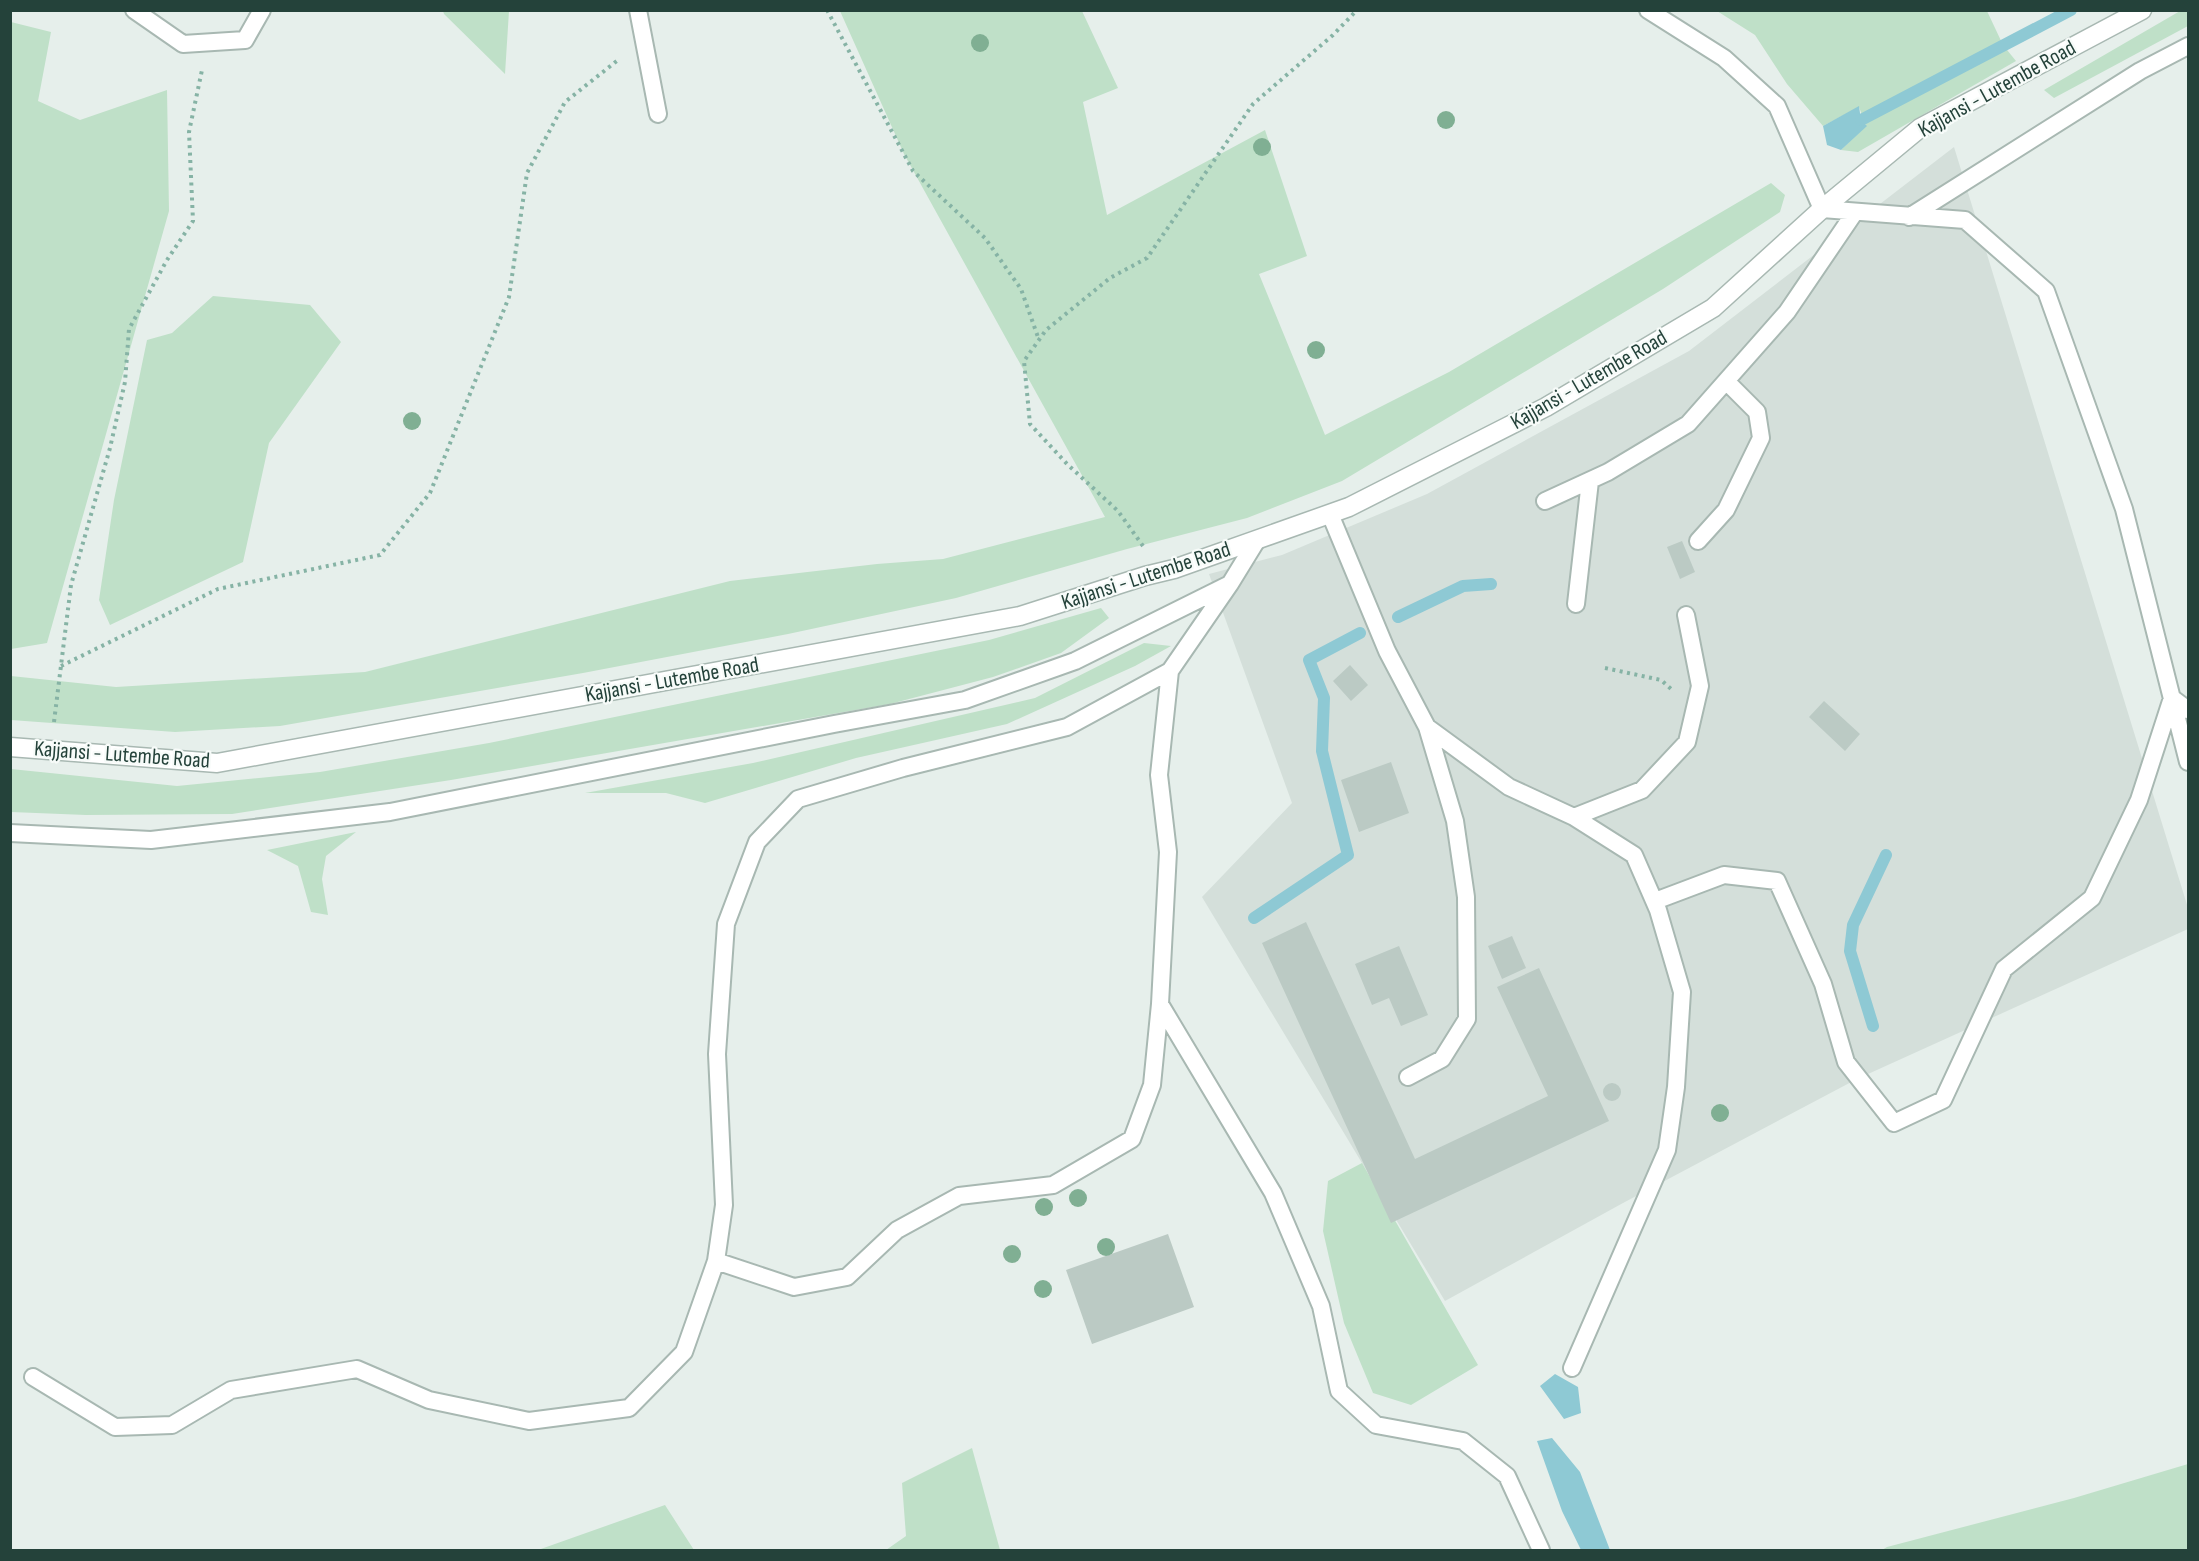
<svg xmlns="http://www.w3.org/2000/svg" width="2199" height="1561" font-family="'Sofia Sans Condensed',sans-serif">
<rect width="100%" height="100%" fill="#e6efeb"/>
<path fill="#d4dfda" d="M1954,147L2188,908V929L1857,1079L1623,1203L1445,1301L1202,897L1292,803L1209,574L1282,555L1427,494L1689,351Z"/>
<path fill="#bfe0c8" d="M443,11H509L505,74L444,14Z
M840,11H1082L1118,88L1083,102L1107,215L1265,130L1307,256L1259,274L1325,435L1449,372L1771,183L1785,195L1780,212L1663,289L1342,481L1247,518L1127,549L956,598L788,634L583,673L280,726L175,732L11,720V676L116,687L365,672L730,581L877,564L943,559L1105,517L904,154Z
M1717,11H1987L2003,45L2016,61L1858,152L1841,150L1866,126L1859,107L1823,126L1787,84L1755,35Z
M2180,11H2188V26L2054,98L2044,90Z
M11,22L51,32L38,101L80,120L167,90L169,211L47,643L11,649Z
M213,296L310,305L341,342L269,443L243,562L110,625L99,600L114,500L147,340L172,333Z
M1101,608L1109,618L1061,653L993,677L890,704L451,780L232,814L86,815L11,812V769L177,786L320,772L489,743L989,640Z
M1144,643L1171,646L1135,666L1007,724L856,758L705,803L666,793H585L753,763L1035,698Z
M356,832L326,856L322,879L328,915L311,912L298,866L267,850Z
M1362,1163L1478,1365L1411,1405L1373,1393L1344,1323L1323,1231L1328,1181Z
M972,1448L1000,1550H886L906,1536L902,1483Z
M2188,1464V1550H1882L1887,1547L2074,1498Z
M665,1505L694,1550H538Z"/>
<path fill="#8ec9d4" d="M1859,106L1861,120L1867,126L1841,150L1827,145L1823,126Z
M1555,1374L1578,1387L1581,1413L1564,1419L1540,1386Z
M1552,1438L1580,1472L1610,1550H1581L1562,1511L1537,1441Z"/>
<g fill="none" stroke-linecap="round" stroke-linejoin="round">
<path stroke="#8ec9d4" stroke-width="12" d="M1861,120L2071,10
M1398,617L1463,586L1491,584
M1254,918L1348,855L1322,751L1324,698L1309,660L1360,633
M1873,1026L1850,951L1853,925L1886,855"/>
</g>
<path fill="#bbcac4" d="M1682,541L1695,572L1680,579L1667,547Z
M1350,665L1368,685L1351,701L1333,681Z
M1824,701L1860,734L1845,751L1809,717Z
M1391,762L1409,813L1359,832L1341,780Z
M1306,922L1415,1159L1548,1096L1497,987L1539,968L1609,1121L1391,1223L1262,943Z
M1512,936L1526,968L1502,979L1488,946Z
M1399,946L1428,1015L1401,1026L1389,998L1372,1005L1355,964Z
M1603 1092a9 9 0 1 1 18 0a9 9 0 1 1-18 0Z
M1168,1234L1194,1307L1092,1344L1066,1270Z"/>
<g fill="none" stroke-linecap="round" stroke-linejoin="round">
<g stroke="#a8b8b2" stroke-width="20">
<path id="service" d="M134,10L183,44L245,40L262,10
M638,10L658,114
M1648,10L1724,58L1777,106L1822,209L1965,220L2046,291L2124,509L2188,762
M1909,217L2140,71L2188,46
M1545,501L1608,472L1688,424L1787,312L1855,212
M1330,514L1387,651L1427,727L1455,821L1466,897L1467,1019L1442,1059L1408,1077
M1698,541L1726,510L1761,438L1757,412L1726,381
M1576,604L1590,481
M1427,727L1509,787L1574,817L1642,790L1687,742L1700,686L1686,615
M10,833L151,840L390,812L834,724L965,700L1075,661L1230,584
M1655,901L1724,875L1777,881L1823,984L1846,1062L1894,1123L1943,1100L2004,969L2092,898L2139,800L2172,698L2188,710
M1160,1004L1273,1193L1321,1306L1339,1391L1376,1425L1463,1441L1507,1476L1541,1550
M716,1261L794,1287L847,1277L897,1230L959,1196L1053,1185L1132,1139L1152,1085L1160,1004L1168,852L1159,775L1170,671L1230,584L1257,540
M1572,1368L1667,1150L1676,1087L1682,992L1658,910L1634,855L1574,817
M33,1377L115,1427L172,1425L231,1390L357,1369L429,1400L529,1421L629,1408L684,1352L716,1261L724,1205L717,1054L726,924L757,842L798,799L903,768L1067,727L1170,671"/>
</g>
<g stroke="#a8b8b2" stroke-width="21">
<path id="tertiary" d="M10,747L217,763L1020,616L1145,576L1174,569L1349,507L1546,407L1713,308L1822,209L1920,128L2142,10"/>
</g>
<path stroke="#86b3a5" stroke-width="4" stroke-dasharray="3 4.5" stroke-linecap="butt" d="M827,10L913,171L985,238L1021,289L1039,340
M1143,546L1118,511L1067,464L1030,424L1024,361L1046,330L1110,278L1147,258L1253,104L1333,35L1357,10
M61,666L218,589L380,555L430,493L509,297L527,173L565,102L618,60
M1605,668L1661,680L1671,689
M54,722L71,585L110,448L125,382L129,329L167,260L193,221L189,132L202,70"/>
<use href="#service" stroke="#fff" stroke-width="16"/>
<use href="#tertiary" stroke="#fff" stroke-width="18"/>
</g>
<g fill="#80af93">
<circle cx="980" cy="43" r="9"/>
<circle cx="1446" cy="120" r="9"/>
<circle cx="1262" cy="147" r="9"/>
<circle cx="1316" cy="350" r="9"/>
<circle cx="412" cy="421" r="9"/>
<circle cx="1720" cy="1113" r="9"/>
<circle cx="1078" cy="1198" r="9"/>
<circle cx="1044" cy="1207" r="9"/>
<circle cx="1106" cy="1247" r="9"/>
<circle cx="1012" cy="1254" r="9"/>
<circle cx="1043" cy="1289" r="9"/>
</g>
<g text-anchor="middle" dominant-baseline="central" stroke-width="4.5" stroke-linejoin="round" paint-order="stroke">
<g font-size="22" fill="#24423a" stroke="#f7fbf9">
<text transform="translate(1997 89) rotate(-29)">Kajjansi - Lutembe Road</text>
<text transform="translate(1589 380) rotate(-30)">Kajjansi - Lutembe Road</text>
<text transform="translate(1146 576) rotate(-18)">Kajjansi - Lutembe Road</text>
<text transform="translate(672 680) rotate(-10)">Kajjansi - Lutembe Road</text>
<text transform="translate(122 755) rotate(4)">Kajjansi - Lutembe Road</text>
</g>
</g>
<rect width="2199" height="1561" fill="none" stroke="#24423a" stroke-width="24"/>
</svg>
